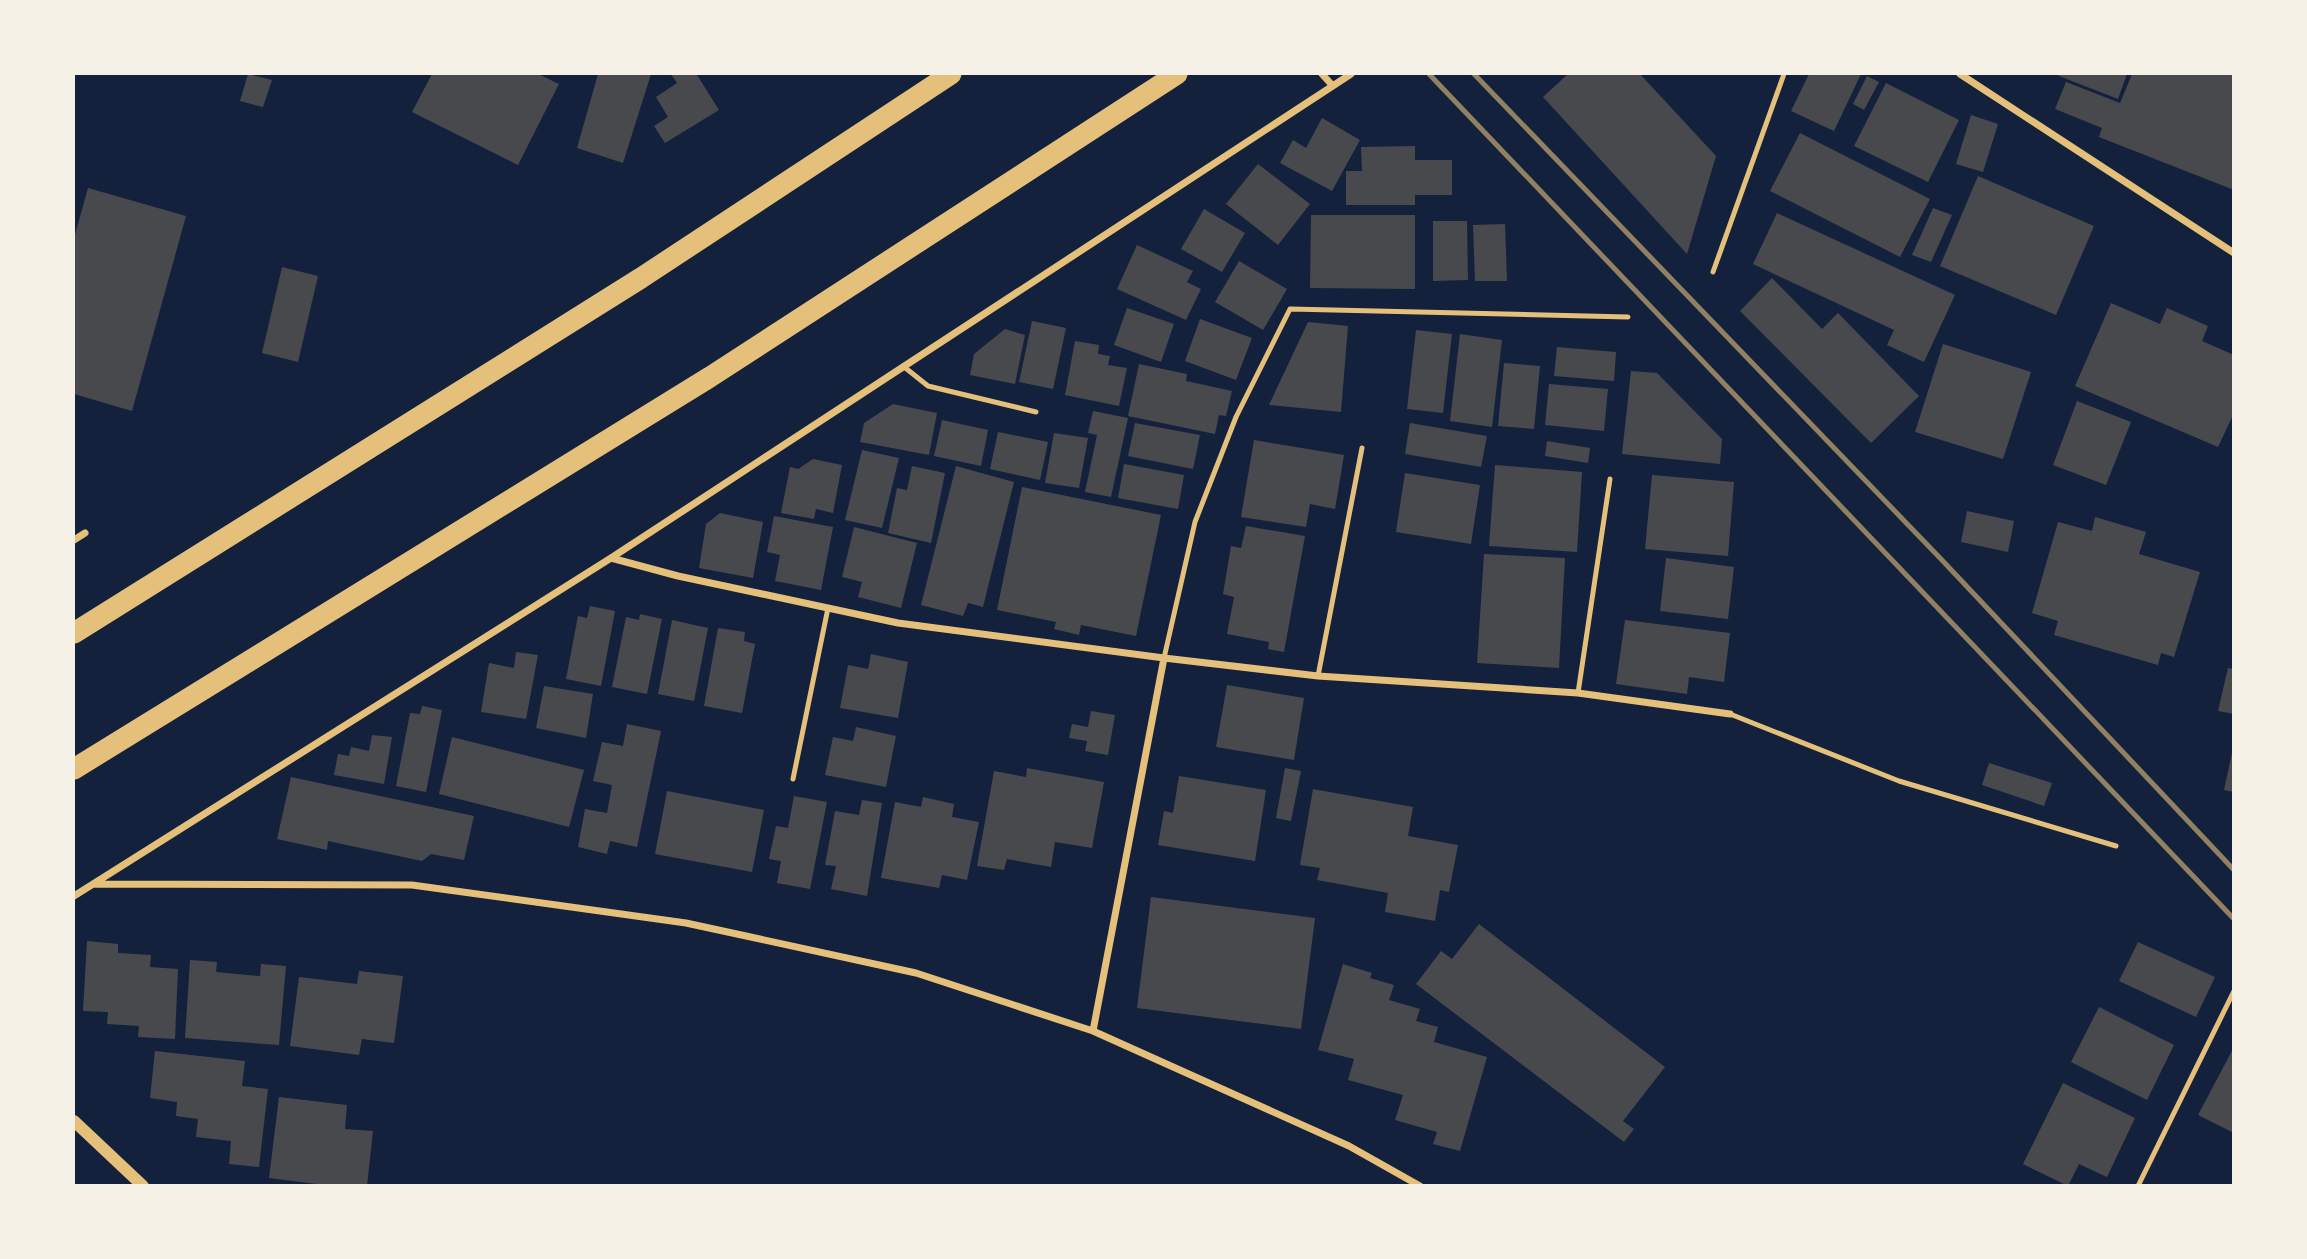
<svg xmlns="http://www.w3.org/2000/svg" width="2307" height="1259" font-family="'Open Sans',sans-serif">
<rect width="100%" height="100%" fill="#14213d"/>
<path fill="#48494c" d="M248,74L272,80L263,107L240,101Z
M432,74H538L559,84L518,165L412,112Z
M598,74H651L623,163L577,148Z
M671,74H701L697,75L719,110L665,143L654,126L668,117L656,97L677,83Z
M1568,74H1640L1716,156L1687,254L1543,97Z
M1809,74H1861L1834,131L1791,111Z
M2054,74H2127L2118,99Z
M2132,74H2234V190L2099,137L2102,128L2055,109L2066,82L2120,103Z
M1867,76L1879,82L1864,110L1853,104Z
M1886,83L1959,120L1928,182L1854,146Z
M1971,115L1998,124L1983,172L1956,164Z
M1322,118L1360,140L1332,191L1280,163L1293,140L1306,148Z
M1800,133L1930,199L1900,257L1770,191Z
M1415,146V160H1452V195H1415V205H1346V171H1362L1361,147Z
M1258,164L1310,204L1278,245L1226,204Z
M1978,176L2094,226L2056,315L1940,266Z
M88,188L186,216L132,411L74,394V238Z
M1933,208L1952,215L1931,262L1912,255Z
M1204,209L1245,233L1222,272L1181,249Z
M1777,213L1955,295L1924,362L1887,345L1894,330L1753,264Z
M1311,215H1415V289L1310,288Z
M1433,221H1467L1468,280L1433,281Z
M1505,224L1507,281H1475L1473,225Z
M1137,245L1193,271L1187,282L1201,289L1186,320L1117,289Z
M1239,261L1287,289L1263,330L1215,302Z
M282,267L318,276L298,362L262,353Z
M1772,278L1822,329L1838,313L1919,396L1871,443L1740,311Z
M2111,303L2160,324L2167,308L2208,326L2202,341L2234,355V413L2218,447L2075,386Z
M1127,308L1174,324L1161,362L1114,345Z
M1200,319L1252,338L1236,380L1185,361Z
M1032,321L1066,328L1053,389L1019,382Z
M1308,322L1348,326L1341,412L1269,405Z
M1005,329L1025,335L1015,384L970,375L974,354Z
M1416,330L1452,334L1443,413L1407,409Z
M1460,334L1502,340L1492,427L1450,421Z
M1075,341L1099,345L1098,354L1110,356L1108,365L1127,368L1119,406L1065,395Z
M1943,344L2031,372L2003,459L1915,432Z
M1557,347L1616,352L1614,381L1554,376Z
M1504,363L1540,366L1534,429L1498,426Z
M1139,364L1187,374L1186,381L1232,391L1226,416L1219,415L1215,434L1128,416Z
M1631,371L1657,373L1722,439L1720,464L1622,454Z
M1549,384L1608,389L1604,431L1545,425Z
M2077,401L2131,422L2106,485L2053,465Z
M893,404L937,413L929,455L860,442L864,423Z
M1093,411L1128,418L1111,497L1085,492L1097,435L1088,433Z
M942,420L988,430L981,466L934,456Z
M1135,423L1200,435L1193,469L1128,456Z
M1410,423L1487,436L1481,467L1405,454Z
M998,432L1048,442L1040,480L990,469Z
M1054,433L1088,438L1079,488L1045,483Z
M1254,440L1344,455L1335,509L1310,504L1306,527L1241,517Z
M1547,441L1590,448L1588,463L1545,456Z
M862,450L899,458L882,528L845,520Z
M813,459L842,465L833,513L816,509L814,519L781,513L790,467L798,469Z
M1124,464L1184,475L1178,509L1118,498Z
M1495,465L1582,472L1577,552L1489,546Z
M912,466L945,473L931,543L888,533L897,488L907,490Z
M956,466L1014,482L983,607L968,603L963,616L921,605Z
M1405,473L1480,485L1471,544L1396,532Z
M1652,475L1734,482L1728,556L1645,549Z
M1022,487L1161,515L1136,636L1081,625L1079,635L1054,629L1056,622L997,610Z
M1967,511L2014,521L2008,552L1961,542Z
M720,513L763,522L753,578L699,568L706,524Z
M774,516L833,527L821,590L775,581L780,555L767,552Z
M2095,517L2146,532L2139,554L2200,572L2174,657L2161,653L2158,665L2054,635L2058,621L2032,613L2058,522L2092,531Z
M1246,526L1305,536L1284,652L1268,649L1269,642L1227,634L1234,597L1223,594L1231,546L1241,548Z
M854,527L917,543L901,608L858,597L862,582L842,577Z
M1484,554L1565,558L1559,668L1477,663Z
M1666,558L1734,567L1728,619L1660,611Z
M590,606L615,611L601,686L566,679L578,616L587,618Z
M640,614L662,619L647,694L612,687L626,617L639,620Z
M672,620L708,628L694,701L658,694Z
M1625,620L1730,633L1724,682L1689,677L1687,694L1616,684Z
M718,628L745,632L744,641L755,644L742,713L704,706Z
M516,652L538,655L526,719L481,712L489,663L514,668Z
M871,654L908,662L898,718L840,708L848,665L868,669Z
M2228,668L2234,669V714L2218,711Z
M1227,685L1304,698L1294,760L1216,747Z
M544,686L593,694L586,738L536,728Z
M422,706L442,710L426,792L396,786L410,713L420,714Z
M1091,711L1115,715L1108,755L1085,751L1087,741L1069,738L1072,724L1088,727Z
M627,724L661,731L637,847L610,841L607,854L578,847L585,809L607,813L612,785L593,781L602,742L623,746Z
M856,727L896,736L886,787L825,775L833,737L853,741Z
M372,735L392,737L384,784L334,775L338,754L349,756L351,747L369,751Z
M452,737L584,770L569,827L439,794Z
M2232,753H2234V792L2224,790Z
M1989,763L2052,783L2044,806L1982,785Z
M1027,768L1104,782L1092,848L1055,842L1051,867L1007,859L1004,870L977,866L994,771L1026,777Z
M1285,768L1301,771L1291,821L1276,818Z
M1179,776L1266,790L1255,861L1158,845L1164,811L1173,813Z
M291,777L474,816L464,860L431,854L422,861L328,841L327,850L277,839Z
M1313,789L1413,807L1408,836L1458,845L1449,892L1440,890L1435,921L1385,912L1388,893L1317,880L1320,868L1300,865Z
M667,791L764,810L752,872L655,854Z
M794,796L827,802L810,889L777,883L781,861L769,859L776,826L788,828Z
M923,797L954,804L952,817L979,822L967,880L942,875L939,888L881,878L895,802L921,807Z
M862,800L882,803L867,896L831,889L836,866L825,865L835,811L859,815Z
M1151,897L1315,918L1301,1029L1137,1008Z
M1479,924L1665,1067L1623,1121L1634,1129L1624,1142L1416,984L1441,951L1452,959Z
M87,941L118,944V953L151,955L150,967L178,969L175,1039L138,1037L139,1026L107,1024L108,1012L83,1011Z
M2138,942L2215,977L2196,1017L2119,981Z
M190,960L217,962L216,972L260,976L261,964L286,966L279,1045L185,1038Z
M1343,964L1372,973L1370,978L1394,985L1389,1000L1420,1009L1416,1021L1438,1027L1434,1042L1487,1057L1460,1151L1433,1144L1437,1132L1395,1120L1403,1095L1348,1080L1354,1059L1318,1050Z
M359,971L403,976L394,1043L362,1039L359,1055L290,1046L299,977L357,984Z
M2099,1007L2174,1045L2147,1100L2071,1062Z
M2234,1047V1133L2198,1115Z
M155,1051L245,1061L242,1086L268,1089L259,1167L229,1164L231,1141L196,1137L198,1119L176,1116L177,1102L150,1098Z
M2063,1083L2135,1118L2107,1177L2079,1164L2068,1186L2023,1164Z
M279,1097L347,1105L345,1129L373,1131L367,1186H333L269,1178Z"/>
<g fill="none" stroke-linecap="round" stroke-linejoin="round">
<path stroke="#e5c07b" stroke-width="5" d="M1713,272L1784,74
M903,366L928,386L1036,412
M1164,658L1195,522L1236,417L1290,309L1628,317
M1318,676L1362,448
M1578,693L1610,479
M1730,714L1899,781L2116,846
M793,779L828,608
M2138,1186L2234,991"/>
<path stroke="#e5c07b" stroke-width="7" d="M1322,74L1332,85
M1960,74L2234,253
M74,540L85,533
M611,558L678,576L898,623L1164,658L1318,676L1578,693L1730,714
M94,884L412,885L686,923L916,973L1093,1031L1349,1146L1420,1186
M74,896L611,558L1351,74
M1093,1031L1164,658"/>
<path stroke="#e5c07b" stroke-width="12" d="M74,1121L143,1186"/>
<path stroke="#e5c07b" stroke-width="21" d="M74,633L641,278L951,74
M74,769L710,377L1177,74"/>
<path stroke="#918062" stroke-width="5" d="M1429,74L2234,919
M1474,74L1940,558L2234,870"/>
</g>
<rect width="2307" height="1259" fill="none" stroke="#f6f1e7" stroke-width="150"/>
</svg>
